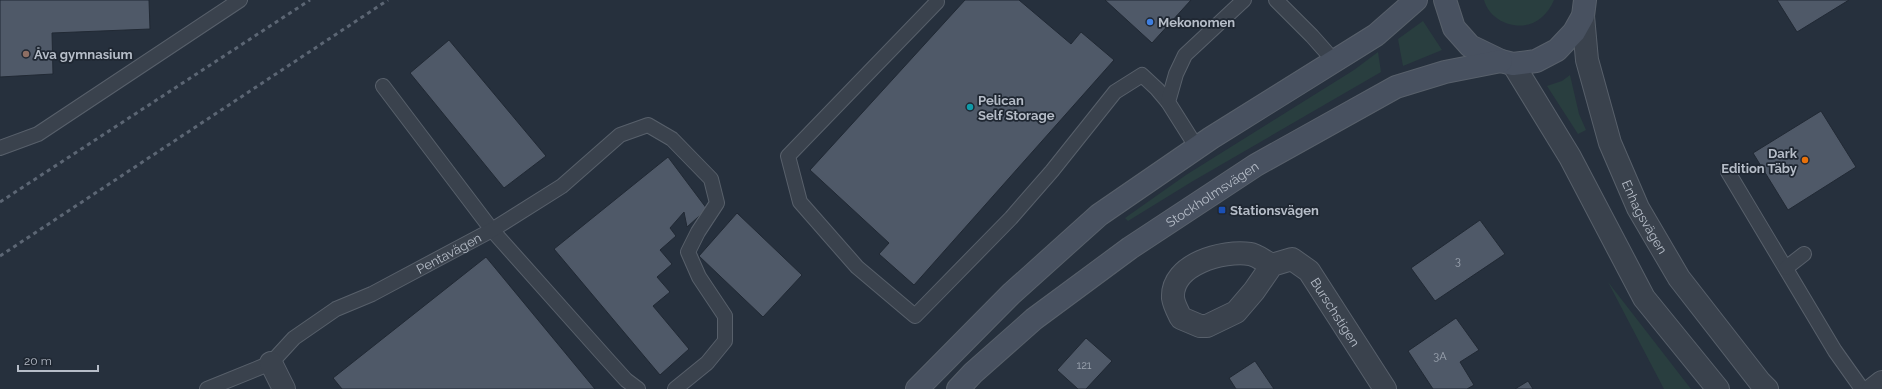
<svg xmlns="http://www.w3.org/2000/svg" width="1882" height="389" font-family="Raleway,sans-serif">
<rect width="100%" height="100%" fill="#26303d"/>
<path fill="#293e3f" d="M1484,0H1554C1551,7 1547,13 1541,18C1522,34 1490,23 1484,0Z
M1423,21L1442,50L1403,66L1398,39Z
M1378,52L1381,72L1193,181L1128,221L1125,218L1186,175L1354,70Z
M1570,75L1579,114L1586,130L1578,134L1547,86L1562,81Z
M1608,282L1691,389H1664Z"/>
<path fill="#4f5968" stroke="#212934" d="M0,0H149L150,29L52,33L53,74L0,77Z
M965,0H1019L1071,44L1081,32L1114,60L914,285L879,254L889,243L810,170Z
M1105,0H1191L1152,43Z
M1777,0H1849L1797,32Z
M449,40L546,156L504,188L410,73Z
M1821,111L1856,167L1788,210L1753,153Z
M668,157L707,209L687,227L684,212L670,228L676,236L660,250L672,264L657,277L670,292L653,306L689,349L660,375L554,249Z
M737,213L802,275L763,317L699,256Z
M1480,220L1505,254L1435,301L1411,268Z
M486,257L595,389H342L333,378Z
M1456,318L1479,350L1460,362L1474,385L1467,389H1433L1408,351Z
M1086,338L1112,361L1086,389H1078L1057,370Z
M1255,361L1274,389H1236L1229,378Z
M1528,381L1533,389H1515Z"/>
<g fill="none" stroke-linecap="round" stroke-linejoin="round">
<g stroke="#58606b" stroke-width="16">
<g id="service">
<path d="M1276,0L1312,36L1335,62"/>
<path d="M937,2L788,156L800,202L857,267L915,316L1011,218L1052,171L1115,92L1142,75L1157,89L1168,102"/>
<path d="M383,86L492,230L607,359L626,380L638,389"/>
<path d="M0,148L38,134L240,0"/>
<path d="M1197,148L1168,102L1176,74L1185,55L1244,0"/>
<path d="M1728,172L1835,351L1862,389"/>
<path d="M1786,268L1804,254"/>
<path id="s1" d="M207,389L271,363L294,338L336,309L372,294L492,230L562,186L620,135L648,125L672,139L711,179L717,203L698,232L688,252L699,277L725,316V341L707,363L675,389"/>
</g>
</g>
<g stroke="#58606b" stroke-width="24">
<g id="minor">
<path id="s2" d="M1272,265C1265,262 1257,255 1250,254C1223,250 1171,264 1173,298C1174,305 1178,312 1181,318L1200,326H1207L1236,312L1254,291L1272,265L1292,259L1309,271L1385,389"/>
<path d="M271,363L284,389"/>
</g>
</g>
<g stroke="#58606b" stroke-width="24">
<g id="tertiary">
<path id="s3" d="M1583,16L1587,60L1610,143L1638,208L1679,278L1760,382L1767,389"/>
<path d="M1513,64L1570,157L1644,298L1718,389"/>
<path d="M1873,389L1882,382"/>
</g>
</g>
<g stroke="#58606b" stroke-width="24">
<g id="secondary">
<path d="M1445,0L1454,28L1470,46L1501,61L1513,64L1536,61L1557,50L1574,32L1583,16L1585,0"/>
<path d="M917,389L1011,294L1099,215L1211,138L1376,35L1416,0"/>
<path id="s4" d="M958,389L973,373L1034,319L1130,248L1256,165L1396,87L1445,72L1501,61"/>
</g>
</g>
<use href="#service" stroke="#3a424d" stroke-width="14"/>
<use href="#minor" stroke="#3a424d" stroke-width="22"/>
<use href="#tertiary" stroke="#3a424d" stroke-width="22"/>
<use href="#secondary" stroke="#485160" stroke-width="22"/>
<path stroke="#5c6674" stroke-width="3" stroke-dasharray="4 4" stroke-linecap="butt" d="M0,202L310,0
M0,256L388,0"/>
</g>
<circle fill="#3f7fe0" stroke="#1f2732" stroke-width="1.5" cx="1150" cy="22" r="4"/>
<circle fill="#8d6e63" stroke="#1f2732" stroke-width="1.5" cx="26" cy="54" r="4"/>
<circle fill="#0f9aa8" stroke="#1f2732" stroke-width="1.5" cx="970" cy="107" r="4"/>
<circle fill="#e8710a" stroke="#1f2732" stroke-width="1.5" cx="1805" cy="160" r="4"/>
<rect fill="#1a4fb4" stroke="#1f2732" stroke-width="1.5" x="1218" y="206" width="8" height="8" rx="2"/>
<g text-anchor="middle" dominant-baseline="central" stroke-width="3.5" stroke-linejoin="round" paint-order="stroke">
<g font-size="11" fill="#9ca4b0">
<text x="1458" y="261">3</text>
<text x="1440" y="356">3A</text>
<text x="1084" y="365">121</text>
</g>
<g font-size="13" font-weight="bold" fill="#b6bdc8" stroke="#1f2732" text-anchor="start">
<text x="1158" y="22">Mekonomen</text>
<text x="34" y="54">Åva gymnasium</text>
<text x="978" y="100">Pelican<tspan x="978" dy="15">Self Storage</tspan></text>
<text x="1797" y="153" text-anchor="end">Dark<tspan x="1797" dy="15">Edition Täby</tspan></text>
<text x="1230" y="210">Stationsvägen</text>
</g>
<g font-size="13" fill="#b6bdc8" stroke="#1f2732">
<text stroke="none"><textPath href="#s4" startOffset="321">Stockholmsvägen</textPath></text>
<text stroke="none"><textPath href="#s3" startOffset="212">Enhagsvägen</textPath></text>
<text stroke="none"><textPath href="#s1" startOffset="280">Pentavägen</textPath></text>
<text stroke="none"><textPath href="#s2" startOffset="355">Burschstigen</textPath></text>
</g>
</g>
<path d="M18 365v6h80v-6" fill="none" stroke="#b6bdc8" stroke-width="2"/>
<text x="24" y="365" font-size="12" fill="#b6bdc8" stroke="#1f2732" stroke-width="3" paint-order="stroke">20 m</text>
</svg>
